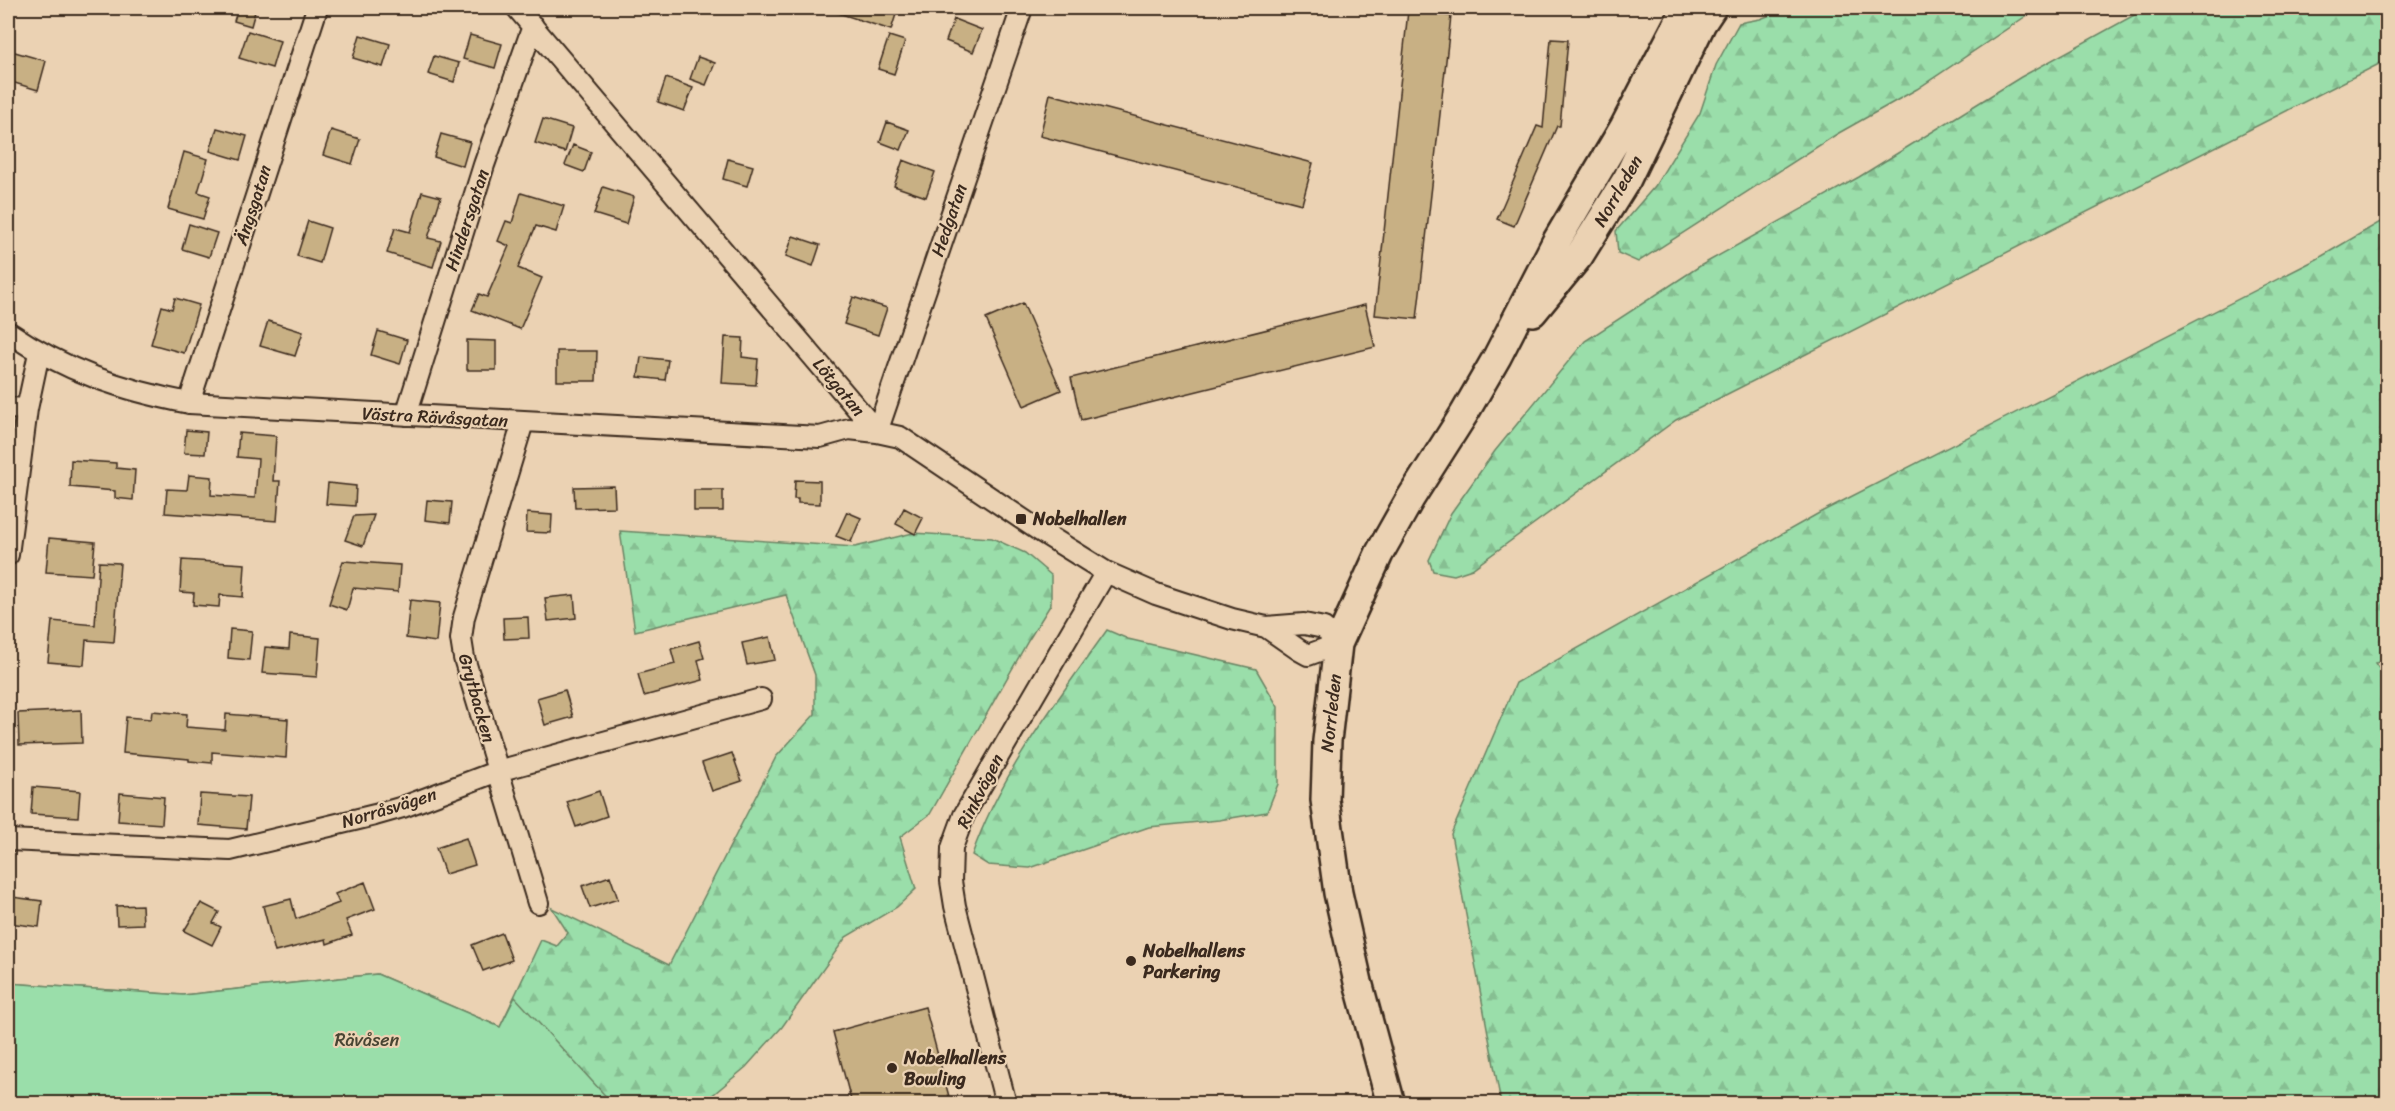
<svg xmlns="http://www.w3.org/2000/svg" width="2395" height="1111" font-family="Sriracha,sans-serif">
<defs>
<pattern id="forest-firs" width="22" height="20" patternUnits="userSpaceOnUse" patternTransform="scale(1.5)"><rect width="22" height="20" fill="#9adeaa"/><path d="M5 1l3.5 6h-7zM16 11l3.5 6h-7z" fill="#86bf92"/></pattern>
</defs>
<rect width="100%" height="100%" fill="#ebd2b3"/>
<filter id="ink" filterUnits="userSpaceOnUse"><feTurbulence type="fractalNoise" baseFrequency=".0167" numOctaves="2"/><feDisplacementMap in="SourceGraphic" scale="12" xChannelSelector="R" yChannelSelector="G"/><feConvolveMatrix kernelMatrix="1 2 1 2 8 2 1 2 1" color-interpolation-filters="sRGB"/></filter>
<g filter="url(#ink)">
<path fill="url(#forest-firs)" stroke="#6a8464" stroke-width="1.5" d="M1789,8H2038L1917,89L1837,134L1638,262L1618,253L1616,231L1655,186L1700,113L1716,65L1739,23L1760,19Z
M2147,8H2387V60L1676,420L1472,569L1454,575L1433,571L1429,560L1451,513L1495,451L1585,341L1700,266L1859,177L2021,77Z
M2387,218L2388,660L2375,663L2387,680L2388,802L2385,805H2387V1103H1501L1451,834L1516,683L1821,512L2317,259Z
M620,531L855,547L913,533L992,538L1025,553L1051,575V604L1028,641L930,814L900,837L916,889L897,907L846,937L782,1027L746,1067L703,1103H8V983L183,995L377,974L500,1027L541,940L557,946L568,933L552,908L669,965L776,757L815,714V675L786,595L635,631Z
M1107,630L1128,639L1256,669L1278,707V784L1267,812L1219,820L1149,827L1030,868L988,865L972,855C1001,772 1057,701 1107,630Z"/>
<path fill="#9adeaa" stroke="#6a8464" stroke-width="1.5" d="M377,974L500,1027L515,997L612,1103H8V983L183,995Z"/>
<path fill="#c8b084" stroke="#3b2a1e" stroke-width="1.5" d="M238,8H256L251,26L234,21Z
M832,8H898L891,30L832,11Z
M1408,11L1451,16L1417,319L1375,315Z
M954,19L982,30L973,52L946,41Z
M248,31L280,41L272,68L239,58Z
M360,35L390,44L383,67L353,58Z
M470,35L502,44L495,68L463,59Z
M889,36L905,41L894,74L878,69Z
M1551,39L1568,40L1560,126H1557L1514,226L1497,219L1537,126L1543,128Z
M8,50L46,61L38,90L8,81Z
M434,56L459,63L454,82L428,74Z
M698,57L715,63L706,85L690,79Z
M666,78L693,88L684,111L658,102Z
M1050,94L1313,163L1302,204L1040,136Z
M543,119L572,128L565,152L535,143Z
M887,122L909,130L901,150L880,142Z
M217,128L247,136L240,160L210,151Z
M331,130L360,139L352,164L323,155Z
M441,134L470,142L463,166L434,157Z
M573,145L591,152L584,172L565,165Z
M184,152L208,159L198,192L210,196L203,219L168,209Z
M728,159L753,166L747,186L723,179Z
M903,160L935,172L926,197L894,186Z
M603,187L634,197L626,224L594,214Z
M422,192L441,197L428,238L441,241L433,267L387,253L395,228L410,232Z
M521,193L564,206L556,232L536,226L518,268L542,278L520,329L472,310L479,294L487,297L509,246L498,241L506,221L512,223Z
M308,221L330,228L320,263L297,256Z
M189,224L217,233L209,257L182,249Z
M793,236L820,245L813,266L786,256Z
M853,297L887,308L878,335L844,324Z
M175,298L199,305L184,353L151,344L162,306L172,309Z
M1023,303L1061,390L1024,406L986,319Z
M1365,305L1375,347L1081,420L1071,378Z
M268,321L303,332L295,356L260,346Z
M378,331L407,340L400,364L371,355Z
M725,337L743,338L742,357L758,359L756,385L722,383Z
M467,340L496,341V370H467Z
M557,351H597L596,381H557Z
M641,357L668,360L665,380L638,377Z
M186,430L207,432L205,454L184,453Z
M239,433L276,436L273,481H280L277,521L165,513L167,489L187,490L189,475L212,477L211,495L255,498L258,459L237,457Z
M71,460L116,463V468L135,470L133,500L115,498V491L70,487Z
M795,480L820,481V504L798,503V499H794Z
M328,483L356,486L355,506L326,504Z
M614,486L615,507L575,508L574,487Z
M694,490H723V511H694Z
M427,500L452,502L450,523L425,520Z
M904,508L923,518L915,534L896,524Z
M847,512L861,518L851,542L836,536Z
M527,513L552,515L551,533L526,532Z
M374,515L363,546L345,540L354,516Z
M49,538L95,542L92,575L46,572Z
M182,560L245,564L243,597L220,595L219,607L193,605L194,593L180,592Z
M343,561L400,565L398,592L353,588L347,610L329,604Z
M99,562L120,563L114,642L86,640L84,665L48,662L52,621L95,625Z
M574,595L576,618L548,621L545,598Z
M410,600L440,603L436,642L406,638Z
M528,617L529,638L504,639L503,618Z
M230,629L252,631L249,660L228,658Z
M290,635L320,638L317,677L262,673L265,647L289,649Z
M770,637L775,660L747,665L742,643Z
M699,641L704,658L698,660L703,680L644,696L638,674L675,664L671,649Z
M565,690L573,717L545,725L537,698Z
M81,710L82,743L19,745L18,713Z
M152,711L187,714L186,727L225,730L226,714L288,719L286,758L212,752V763L189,761V759L123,753L126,717L151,719Z
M732,753L742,781L712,791L702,763Z
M33,787L80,791L78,817L31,814Z
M599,791L607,816L576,827L567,802Z
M120,793L164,797L162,824L118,821Z
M200,794L249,797L246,829L198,825Z
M466,838L475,865L445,874L436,848Z
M610,876L618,899L590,908L582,886Z
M365,882L375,909L346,920L352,935L327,944L326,939L275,952L263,906L291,899L296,919L339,903L335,894Z
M12,897L42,901L39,927L9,923Z
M201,903L219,912L213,923L221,927L212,945L184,931Z
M142,905L143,924L117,925L116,906Z
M502,933L512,960L483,971L472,945Z
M925,1007L951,1104H852L833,1032Z"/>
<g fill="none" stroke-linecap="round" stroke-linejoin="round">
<g stroke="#3b2a1e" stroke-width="24">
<path id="street" d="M517,8L877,432L900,437L1037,529L1106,572L1156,594L1232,619L1266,627L1304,624L1324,628L1338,644L1308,655L1299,650L1266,627
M8,332C65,371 122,390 189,403L820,437L849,429L877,432L1022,8
M189,403L317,8
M8,408L27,409
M406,415L484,165L533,26
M523,422L464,617L461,639L464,658L538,903
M8,555L27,409L39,353
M8,840L230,850L375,815L403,807L498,771L761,699
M1006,1104L955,906L951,881L952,848L964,815L1106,572"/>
</g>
<g stroke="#3b2a1e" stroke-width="32">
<path id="secondary" d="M1533,312L1579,256L1627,179L1702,23L1712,8
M1391,1104L1358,982L1338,893L1325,800L1327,741L1338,644L1379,554L1410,499L1464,414L1497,357L1556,242L1624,127L1686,8"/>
</g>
<use href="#street" stroke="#ebd2b3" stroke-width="20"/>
<use href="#secondary" stroke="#ebd2b3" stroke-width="27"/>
</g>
</g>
<g fill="#3b2a1e" stroke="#ebd2b3" stroke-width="2">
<rect x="1015" y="513" width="12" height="12" rx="3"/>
<circle cx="1131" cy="961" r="6"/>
<circle cx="892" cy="1068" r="6"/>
</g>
<g text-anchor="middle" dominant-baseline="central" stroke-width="4.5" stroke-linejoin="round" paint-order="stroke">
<g font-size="18" fill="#3b2a1e" stroke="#ebd2b3">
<text transform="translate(1618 191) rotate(-60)">Norrleden</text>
<text transform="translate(253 205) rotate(-72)">Ängsgatan</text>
<text transform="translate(467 220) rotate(-72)">Hindersgatan</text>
<text transform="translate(949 220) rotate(-71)">Hedgatan</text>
<text transform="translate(839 387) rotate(50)">Lötgatan</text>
<text transform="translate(435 417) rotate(3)">Västra Rävåsgatan</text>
<text transform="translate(477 698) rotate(74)">Grytbacken</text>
<text transform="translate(1331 713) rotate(-84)">Norrleden</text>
<text transform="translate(980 791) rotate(-63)">Rinkvägen</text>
<text transform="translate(389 808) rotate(-17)">Norråsvägen</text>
</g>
<g font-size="18" font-weight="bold" fill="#3b2a1e" stroke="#ebd2b3" text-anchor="start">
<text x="1033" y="519">Nobelhallen</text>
<text x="1143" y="951">Nobelhallens<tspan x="1143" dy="21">Parkering</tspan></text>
<text x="904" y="1058">Nobelhallens<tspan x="904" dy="21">Bowling</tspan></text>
</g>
<g font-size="18" fill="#494533" stroke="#ebd2b3">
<text x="367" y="1040">Rävåsen</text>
</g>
</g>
<rect width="2395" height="1111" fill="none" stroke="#ebd2b3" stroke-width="30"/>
<rect x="15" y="15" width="2365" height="1081" fill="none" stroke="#3b2a1e" stroke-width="2" filter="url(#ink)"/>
</svg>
